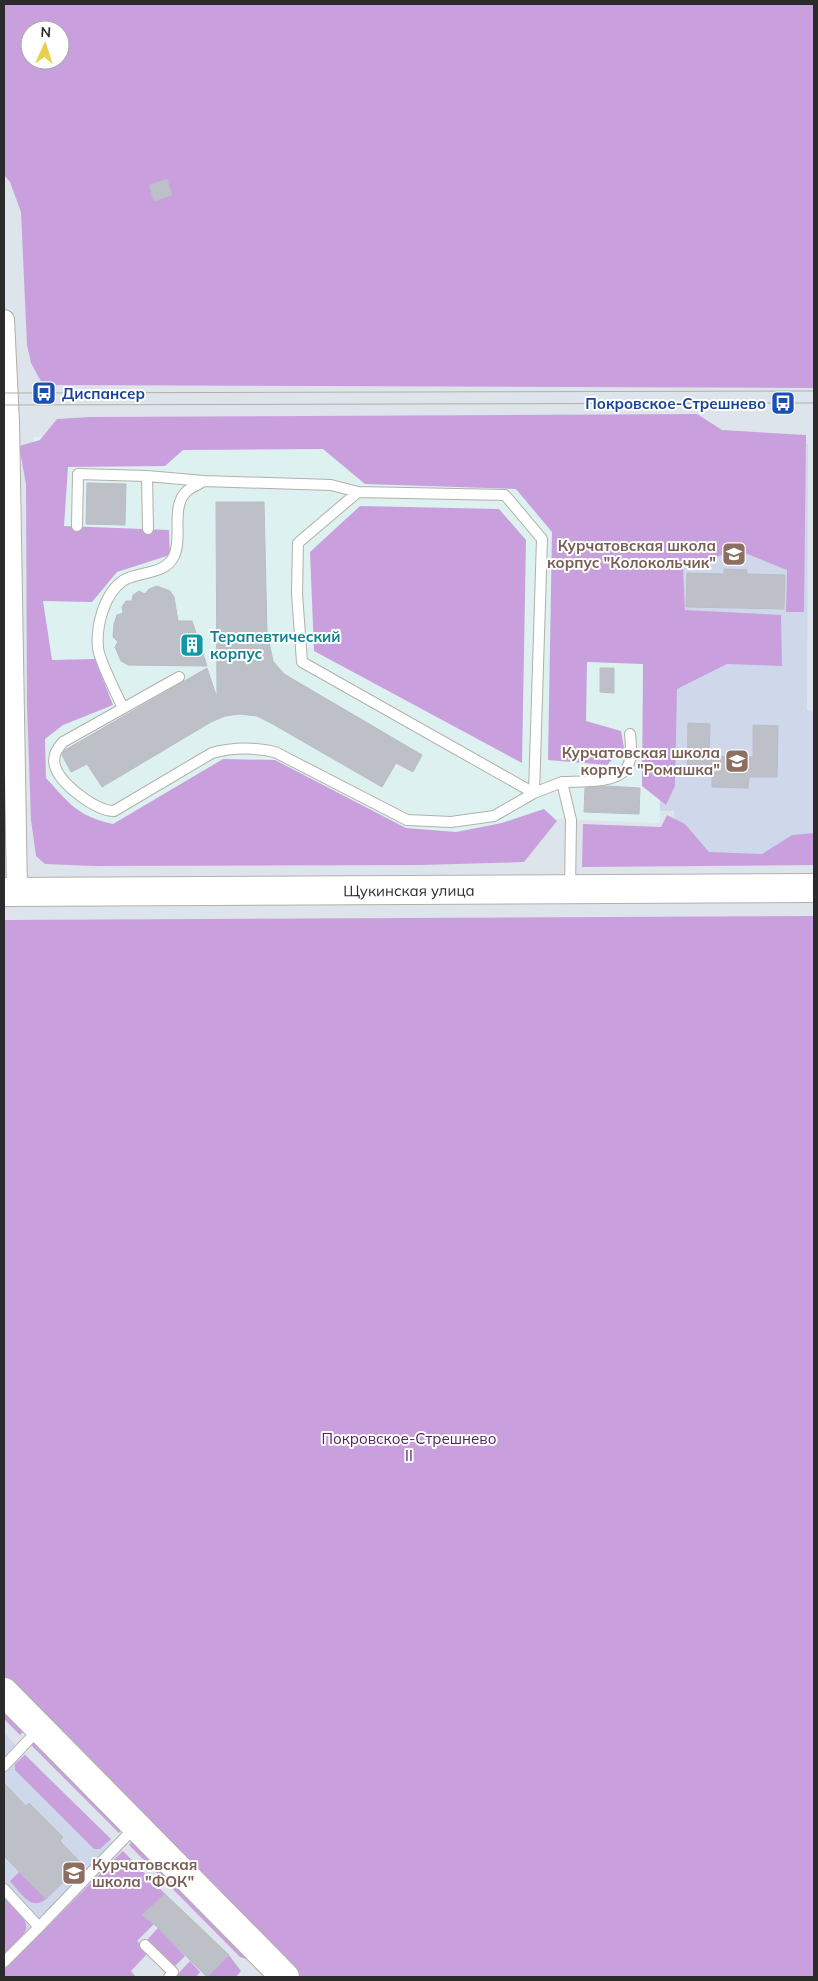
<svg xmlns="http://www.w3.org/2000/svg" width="818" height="1981" font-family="Mulish,sans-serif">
<rect width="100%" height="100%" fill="#dee4eb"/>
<path fill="#cfd8eb" d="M661,444H808L807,710L814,711V863L677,864L674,811H660L658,664Z
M4,1733L165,1894L4,1977Z"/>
<path fill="#dcf1f0" d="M33,437L661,444L658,664L660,823L558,819L523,861L38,860Z"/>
<path fill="#c9a0dd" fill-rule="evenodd" d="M4,4H814V388L43,385L31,363L27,345L21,212L10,182L4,175ZM30,30H60V60H30Z
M697,414L722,430L806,435L804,612H786L787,570L737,550L683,568L685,610L781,615L782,666L727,664L677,689L675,786L666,805L642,786L643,664L587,662L586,721L621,731L624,748L607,765L548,760L552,532L516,489L365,484L323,449L183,450L165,466L68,467L64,526L169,530L170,555L117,572L92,602L43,601L52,660L95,659L113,705L63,725L45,739L46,778C70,804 77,816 113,824L223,759L275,760L406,828L456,832L502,823L544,809L557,821L524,862L420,865L94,866L45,864L36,856L31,820L27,706L26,484L19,446L40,440L57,419L91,417Z
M360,506L499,509L526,540L522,763L314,651L310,552Z
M667,815L685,824L709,852L762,854L792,835L814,833V865L582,867L583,824L661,827Z
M814,916V1977H301L4,1676V920Z
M4,1713L23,1732L20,1735L4,1719Z
M34,1743L124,1826L119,1833L31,1745Z
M25,1755L111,1839L100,1849H94L15,1770V1764Z
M135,1837L250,1954L246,1959L240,1957L129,1845Z
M123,1851L165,1894L142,1915L154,1924L137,1941L147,1949L146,1955L131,1971L136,1977H4V1970Z
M19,1872L46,1899C31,1912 20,1892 10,1881Z
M4,1896C30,1923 37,1927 4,1954Z
M158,1928L185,1956L173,1968L147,1945V1940Z
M229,1955L241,1971L236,1977H206Z
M190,1961L200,1972L196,1977L176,1976Z"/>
<path fill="#bec0c7" stroke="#b8bdc7" d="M167,179L172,195L154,201L149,185Z
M87,483L126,484L125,525L86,524Z
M216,502H264L267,633L273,661L284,674L422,755L413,772L396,763L382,787L271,723L257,716L240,714L225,716L211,722L102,787L87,764L71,772L62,755L65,750L207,668L217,698Z
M724,569L747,570V574L785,575L784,609L686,607L687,573L724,574Z
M157,586L170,591L174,597L178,621H192L207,666L128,665L121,661L115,647L118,642L113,637L114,624L117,615L123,613L122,607L126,601H132L133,595L139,591L145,594L149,589Z
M600,668H614V693L600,692Z
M688,723L710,724L709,756L753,757V725L778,726L777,777H749L748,788L712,787V776L687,775Z
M606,786L640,788L639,814L584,812L585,788Z
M4,1783L26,1806L29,1803L63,1837L60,1841L82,1864L46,1899L4,1856Z
M165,1894L229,1955L207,1977L154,1924L142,1915Z"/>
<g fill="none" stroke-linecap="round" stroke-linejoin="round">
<g stroke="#b2b0a8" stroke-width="12">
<path id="lane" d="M147,476L148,529
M77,526L78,474L147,476L204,481
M179,677L63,742C57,749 52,756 55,766C60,784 96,811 114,811L212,753C234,747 253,747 275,752L407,820L451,822L494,816L534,793
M123,708C117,695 99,660 98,648C96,626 104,593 124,580C140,571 165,575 174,556C183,537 170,506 187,491C192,487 199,484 204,481L331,485L358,492
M534,793L302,662L297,594L298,543L358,492L505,495L542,539L534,793L562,782
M570,888L571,820L562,782C579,781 615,784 626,769C633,760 631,744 630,734
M4,1766L39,1729
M4,1889L39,1927L136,1826
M145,1945L173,1972L169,1977
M4,1962L39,1927"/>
</g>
<g stroke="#b2b0a8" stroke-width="22">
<path id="street" d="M4,320L9,422L17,892"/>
</g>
<g stroke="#b2b0a8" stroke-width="30">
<g id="secondary">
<path id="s1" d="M4,892L814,888"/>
<path d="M4,1692L285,1977"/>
</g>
</g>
<use href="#lane" stroke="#fff" stroke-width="10"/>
<use href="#street" stroke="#fff" stroke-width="20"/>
<use href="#secondary" stroke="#fff" stroke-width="28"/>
<path stroke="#b3b1a1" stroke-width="1" d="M4,393L814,391
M4,405L814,403"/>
</g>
<defs>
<g id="bus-square" transform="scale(1.25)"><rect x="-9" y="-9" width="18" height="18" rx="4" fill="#1a4fb4" stroke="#fff"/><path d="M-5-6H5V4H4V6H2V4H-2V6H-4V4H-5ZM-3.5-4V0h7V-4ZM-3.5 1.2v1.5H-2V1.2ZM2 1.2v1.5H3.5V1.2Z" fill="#fff"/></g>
<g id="school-square" transform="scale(1.25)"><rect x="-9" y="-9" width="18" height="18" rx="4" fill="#8d6e63" stroke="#fff"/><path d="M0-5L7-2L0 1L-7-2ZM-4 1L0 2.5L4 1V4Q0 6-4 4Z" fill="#fff"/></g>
<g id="building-square" transform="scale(1.25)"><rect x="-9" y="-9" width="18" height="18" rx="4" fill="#0f9aa8" stroke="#fff"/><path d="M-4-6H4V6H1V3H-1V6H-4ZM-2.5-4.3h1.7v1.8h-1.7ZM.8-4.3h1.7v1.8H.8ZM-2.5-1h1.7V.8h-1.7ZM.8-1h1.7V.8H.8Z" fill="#fff"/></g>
</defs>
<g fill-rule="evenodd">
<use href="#bus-square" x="44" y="393"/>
<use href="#bus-square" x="783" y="403"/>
<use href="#school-square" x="734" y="554"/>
<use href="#building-square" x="192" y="645"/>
<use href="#school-square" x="737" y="761"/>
<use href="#school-square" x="74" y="1873"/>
</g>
<g text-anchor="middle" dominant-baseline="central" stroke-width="4" stroke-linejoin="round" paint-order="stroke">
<g font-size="15" font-weight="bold" fill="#164399" stroke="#fff" text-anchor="start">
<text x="62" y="393">Диспансер</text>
<text x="766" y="403" text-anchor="end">Покровское-Стрешнево</text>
</g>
<g font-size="15" font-weight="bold" fill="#785e54" stroke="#fff" text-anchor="end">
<text x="716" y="545">Курчатовская школа<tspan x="716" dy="17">корпус "Колокольчик"</tspan></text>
<text x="720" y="752">Курчатовская школа<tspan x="720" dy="17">корпус "Ромашка"</tspan></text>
<text x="92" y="1864" text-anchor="start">Курчатовская<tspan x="92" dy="17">школа "ФОК"</tspan></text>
</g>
<g font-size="15" font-weight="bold" fill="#0d838f" stroke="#fff" text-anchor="start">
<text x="210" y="636">Терапевтический<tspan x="210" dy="17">корпус</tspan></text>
</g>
<g font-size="15" fill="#2b2b2b" stroke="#fff">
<text stroke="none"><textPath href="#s1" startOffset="405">Щукинская улица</textPath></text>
</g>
<g font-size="15" fill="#552161" stroke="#fff">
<text x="409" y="1438">Покровское-Стрешнево<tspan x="409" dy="17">II</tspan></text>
</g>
</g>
<rect width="818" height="1981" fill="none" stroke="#2b2b2b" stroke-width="10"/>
<g transform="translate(45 45) rotate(3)"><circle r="24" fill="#ffffff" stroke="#aaaaaa"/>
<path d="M0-4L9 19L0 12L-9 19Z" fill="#e9cf4d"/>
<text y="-8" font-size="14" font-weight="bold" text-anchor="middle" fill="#2b2b2b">N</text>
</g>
</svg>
